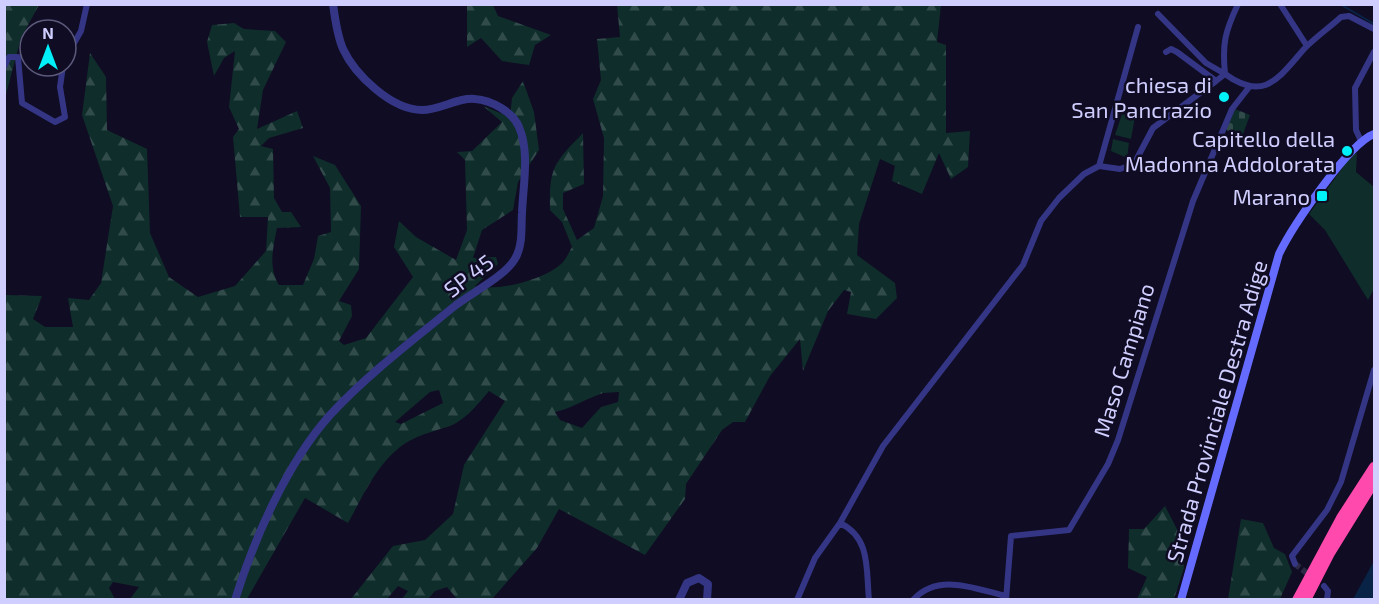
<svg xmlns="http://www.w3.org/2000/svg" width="1379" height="604" font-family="'Exo 2',sans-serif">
<defs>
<pattern id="forest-firs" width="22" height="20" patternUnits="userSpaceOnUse" patternTransform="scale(1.5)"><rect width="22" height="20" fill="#0f2d2a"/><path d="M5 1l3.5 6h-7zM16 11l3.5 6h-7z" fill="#314a4a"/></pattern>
<pattern id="cemetery-stones" width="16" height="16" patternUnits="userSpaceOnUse" patternTransform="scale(1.5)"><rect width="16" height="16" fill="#0f2d2a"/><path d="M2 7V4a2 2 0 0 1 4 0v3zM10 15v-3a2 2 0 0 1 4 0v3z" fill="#314a4a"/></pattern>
</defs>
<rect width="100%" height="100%" fill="#0f0c23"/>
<path fill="#0f2d2a" d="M1122,114L1135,117L1131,139L1115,135Z
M1113,139L1129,143L1127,158L1111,151Z
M1357,153L1356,172L1374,187V289L1368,300L1325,230L1309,214L1351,156Z"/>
<path fill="url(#forest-firs)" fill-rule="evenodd" d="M5,5H39L21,38L5,98Z
M467,5H493L498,16L551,35L535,45L529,65L502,61L481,38L467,47Z
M617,5H941L937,42L946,45V133L970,131L968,167L951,179L939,153L922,194L892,181L895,166L880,159L859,224L857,255L895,283L897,298L876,319L847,314L851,292L844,290L828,311L803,371L800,339L770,376L745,422H733L722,430L686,484L685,499L645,555L559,509L537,548L492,599H457L447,587L435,591L428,599H402L408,591L398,586L387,599H351L393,546L425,540L453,514L464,465L505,401L489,391C478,404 464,422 447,427C431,432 414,436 400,447C375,467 363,496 348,523L305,498L247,599H130L139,587L113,582L109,588L115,599L5,600V295L42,296L33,319L45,327H73L68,298L89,300L101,283L113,206L82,115L90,53L106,77L107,130L147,149L150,233L169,277L198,297L235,286L266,251L268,217H240L233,137L239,129L229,107L235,51L224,58L214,76L207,42L212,25L234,23L244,29L275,31L286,42L263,90L257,129L297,111L303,128L269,138L261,146L273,149L274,198L282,212H291L301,227L277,228C273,249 268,266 279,285H303L314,259L318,236L331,232L330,188L313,156L335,165L361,206L359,269L339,301L351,305L352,316L339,341L344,345L366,338L413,277L394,247L399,221L416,237L456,260L467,230L465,160L457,152L472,151L502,122L483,106L510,117L512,98L523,81L534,112L539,150L518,182L513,210L482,230L473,258L496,257L498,264L475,286C496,292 544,280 561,264C566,260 569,252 572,247L562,222L550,210C549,167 554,163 583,133L584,184L563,193V209L577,240L594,228L603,196L604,138L593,99L601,80L597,39L620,37ZM439,390L443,403L401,424L395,422L430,392ZM603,393L619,392L618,402L601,407L582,428L560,420L555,412C573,408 585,399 603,393Z
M1165,506L1179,533L1184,568L1174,599H1137L1147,577L1128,568L1129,529H1144Z
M1241,519L1263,523L1274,548L1285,554L1292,572L1280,599H1228Z"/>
<path fill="url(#cemetery-stones)" d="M1235,109L1250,115L1242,137L1226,130Z"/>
<path fill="#082346" d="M1374,561V599H1353Z"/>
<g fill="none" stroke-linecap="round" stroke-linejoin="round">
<path stroke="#082346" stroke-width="2" d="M1340,4L1374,24"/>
<path stroke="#2c2944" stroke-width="6" stroke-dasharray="6 3" stroke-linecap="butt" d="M1295,564L1312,577"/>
<path stroke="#343685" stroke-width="6" d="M1238,4C1225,32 1222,43 1225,74C1265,103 1279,77 1305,48C1316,37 1330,27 1341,17L1349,16L1374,29
M1280,4L1307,46
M1158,14L1206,63L1225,74
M1166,52L1171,49L1177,52L1216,81L1225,74
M66,57L81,31L87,4
M4,67L9,57H18L22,103L55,122L65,117L60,87L63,66
M1361,141L1356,130L1355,88L1374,52
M1099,166L1138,27
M840,523C871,538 866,569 869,600
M1295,564L1292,556L1327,510L1341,482L1374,370
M1324,586L1328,591L1327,600
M797,600L815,558L840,523L883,446L1023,265L1041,221L1059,198L1084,174L1099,166L1120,169L1134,164L1153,128L1216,81
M913,600C938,572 975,589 1006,596
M1006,600L1011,536L1069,530L1108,464L1118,440L1193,201L1232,109L1250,86"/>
<path stroke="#343685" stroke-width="8" d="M235,600C254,539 287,463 330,415C367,375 414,339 456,305C473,292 507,275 516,257C523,244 521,227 522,213C523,186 530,152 519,127C513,112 491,100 475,99C459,97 440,110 422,110C392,110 355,75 343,49C337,35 335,19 333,4
M679,600L687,583L699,578L708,584L707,600"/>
<path stroke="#656bff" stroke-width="8" d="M1181,600L1279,254C1292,227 1348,144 1374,134"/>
<path stroke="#ff49ac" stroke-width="10" d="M1297,600L1341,518L1374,467
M1306,600L1330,553L1374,482"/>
</g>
<g fill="#00f0f9" stroke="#0f0c23" stroke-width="2">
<circle cx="1224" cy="97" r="6"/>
<circle cx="1347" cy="151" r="6"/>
<rect x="1316" y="190" width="12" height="12" rx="3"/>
</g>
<g text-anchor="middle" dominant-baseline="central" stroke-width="5" stroke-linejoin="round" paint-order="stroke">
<g font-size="22" fill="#d0ceff" stroke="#0f0c23" text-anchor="end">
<text x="1212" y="84">chiesa di<tspan x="1212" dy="25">San Pancrazio</tspan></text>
<text x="1335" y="138">Capitello della<tspan x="1335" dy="25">Madonna Addolorata</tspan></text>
<text x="1310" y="196">Marano</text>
</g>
<g font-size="22" fill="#d0ceff" stroke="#0f0c23">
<text transform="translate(468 275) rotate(-37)">SP 45</text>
<text transform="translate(1123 360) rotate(-73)">Maso Campiano</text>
<text transform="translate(1216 411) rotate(-74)">Strada Provinciale Destra Adige</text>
</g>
</g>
<rect width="1379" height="604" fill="none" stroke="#d0ceff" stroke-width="12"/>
<g transform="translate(48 48)"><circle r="28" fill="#0f0c23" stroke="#5c5a7b" stroke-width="1.5"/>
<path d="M0-4.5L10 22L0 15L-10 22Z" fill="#00f0f9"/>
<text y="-9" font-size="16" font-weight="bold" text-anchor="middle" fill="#d0ceff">N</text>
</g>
</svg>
